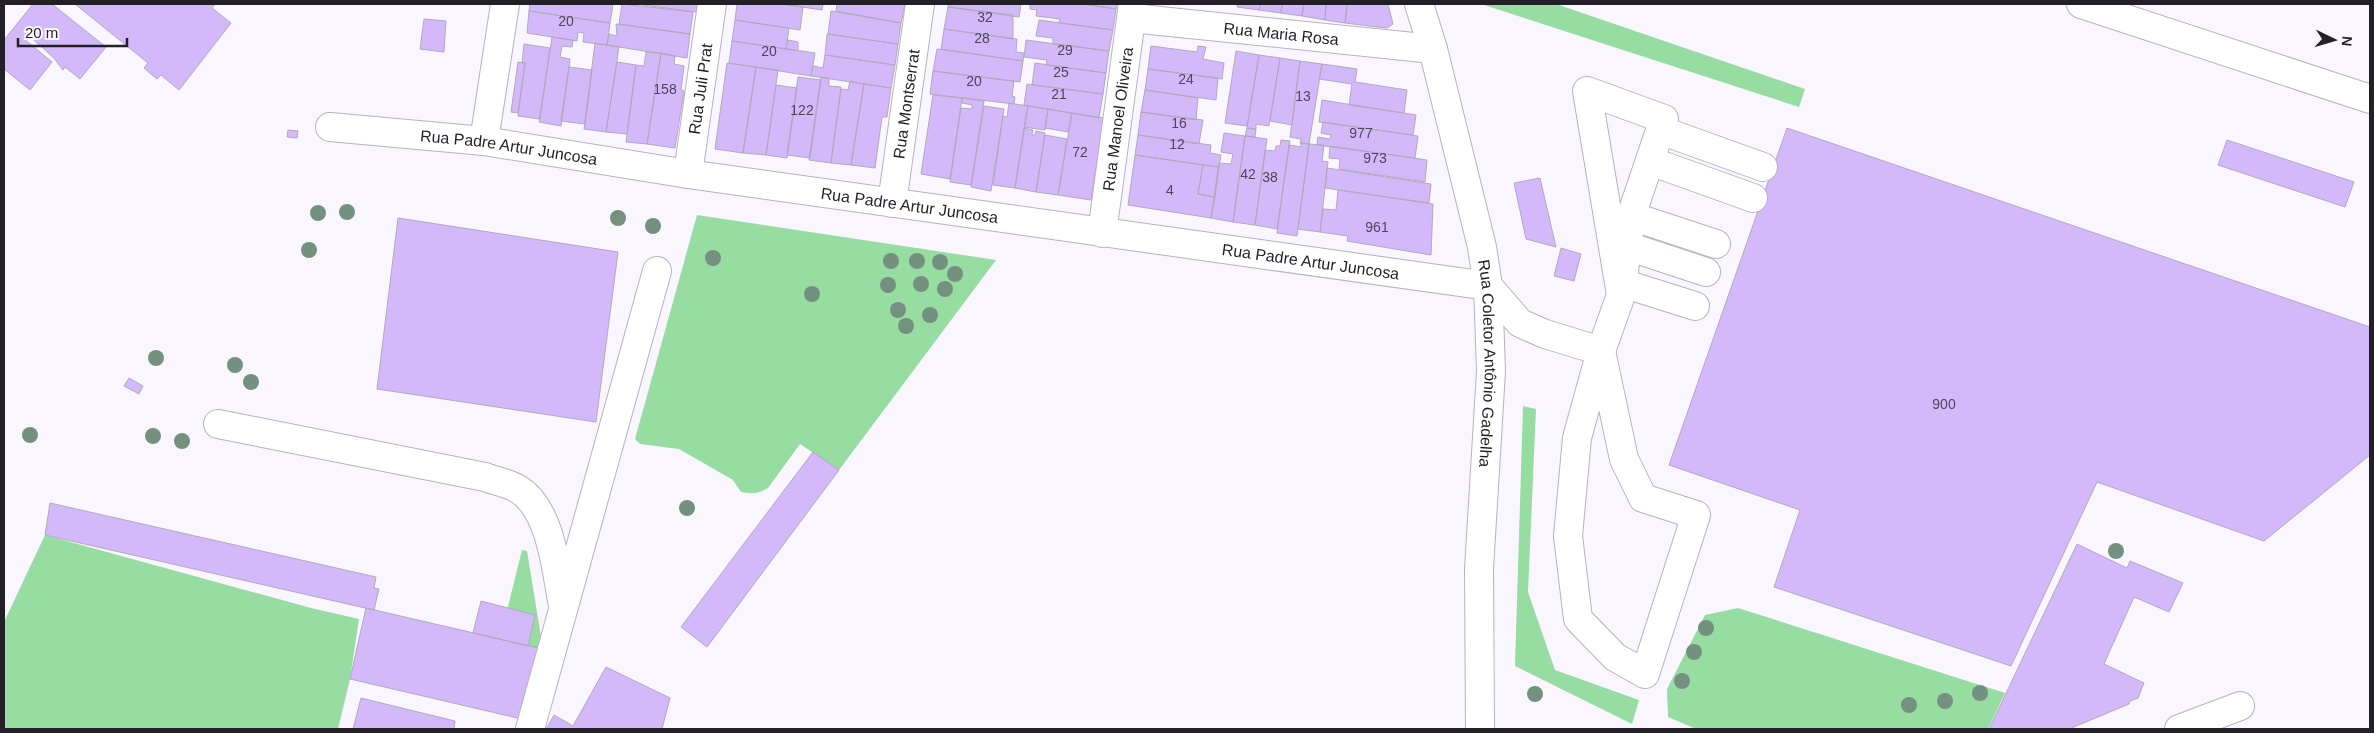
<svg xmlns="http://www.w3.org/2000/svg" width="2374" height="733" font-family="Arial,sans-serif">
<rect width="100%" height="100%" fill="#faf6ff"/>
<path fill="#97dca0" d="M1481,4H1556L1805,89L1799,107Z
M697,215L996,260L839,470L800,444L768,488C759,494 752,494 741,492L733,480L679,449L640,444L635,439Z
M1523,406L1536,409L1528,592L1555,670L1639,700L1632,724L1515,666Z
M45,535L311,608L359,619L350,679L338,729H4V622Z
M522,550L527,551L543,649L499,643Z
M1738,608L2005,693L1988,729H1696L1668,717L1667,689L1705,615Z"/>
<path fill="#d4b9fa" stroke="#b1a9bc" d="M33,4H52L106,47L80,79L65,67L63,70L54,58L27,34L23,38L52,62L30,90L4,69V40Z
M75,4H215L212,8L231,23L179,90L161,75L157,79L144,68L148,63Z
M530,4H613L610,23L529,11Z
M622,4L693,12L690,34L619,24Z
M635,4H698L697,12Z
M737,4H782L803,7L800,30L735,20Z
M782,4H823L822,10Z
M837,4H905L901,23L836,11Z
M948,4H1021L1019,17L948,7Z
M1030,4H1083L1116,9L1113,30L1059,23L1060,19L1036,16L1037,10L1030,9Z
M1083,4H1117L1116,9Z
M1237,4H1260L1259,10L1237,7Z
M1260,4H1282L1281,13L1259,10Z
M1282,4H1304L1302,16L1281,13Z
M1304,4H1326L1325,20L1302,16Z
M1326,4H1347L1345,23L1325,20Z
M1347,4H1388L1393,24L1387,28L1377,27L1345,23Z
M948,7L1013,15V39L944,29Z
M529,11L610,23L607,45L583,42L584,33L578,32L577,41L527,33Z
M831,11L901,23L898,44L828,34Z
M424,19L446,21L444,52L420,49Z
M735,20L789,28L786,49L732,41Z
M1039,20L1113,30L1109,51L1053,44V38L1036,36Z
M616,24L690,34L687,58L607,45L609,34L617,36Z
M944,29L1017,39L1016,52L1024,53L1023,61L941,49Z
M827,34L898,44L895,65L825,55Z
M552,37L573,40L572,47L562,46L560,57L570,59L561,126L539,122Z
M788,40L798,42V51L786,49Z
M1026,40L1109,51L1106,73L1046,65L1047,60L1024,57Z
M732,41L815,53L811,76L729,63Z
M595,43L619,47L606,132L584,129Z
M524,44L550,48L540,119L518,116L525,63H522Z
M1151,46L1197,52L1198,46L1206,47L1203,59L1224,63L1222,79L1148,69Z
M937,49L1023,61L1020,82L933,71Z
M1236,51L1259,55L1247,126L1225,123Z
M646,52L661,53L647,144L626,142L636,65L644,66Z
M661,53L675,56L674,64L684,66L681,90L684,91L675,148L647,144Z
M825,55L895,65L891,88L811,76L813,66L823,68Z
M1259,55L1280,58L1269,126L1256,124V129L1247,128Z
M1280,58L1300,61L1292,125L1270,121Z
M1300,61L1322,64L1309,144L1300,143L1301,139L1290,137Z
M518,62L525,63L518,113L511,112Z
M617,62L636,65L627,134L606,132Z
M727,63L756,67L743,153L715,149Z
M1035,63L1106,73L1103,94L1032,85Z
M1322,64L1357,69L1355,82L1407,90L1404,113L1349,105L1352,84L1319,79Z
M569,67L592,70L585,124L561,121Z
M756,67L778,70L766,155L743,153Z
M1148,69L1218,78L1216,100L1145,90Z
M933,71L1014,81L1012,96L1015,97L1014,104L930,94Z
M798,77L821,80L810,158L787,155Z
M821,77L829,78V86L841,87L831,163L809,160Z
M850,81L864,84L851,165L831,163L841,89L848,90Z
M864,84L891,88L887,117H882L875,168L851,165Z
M1027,84L1103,94L1099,118L1024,105Z
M776,85L797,88L787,158L766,155Z
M1145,90L1198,98L1196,120L1141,112Z
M933,95L962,98L950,179L921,174Z
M962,98L984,101L971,185L950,182L961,108L972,109V105L962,103Z
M1322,100L1416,115L1413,135L1319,122Z
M1009,103L1028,106L1015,188L993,185L1003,116L1007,117Z
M984,106L1004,109L991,191L971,187Z
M1028,106L1048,109L1045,130L1024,127Z
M1048,109L1072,113L1068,132L1045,128Z
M1141,112L1203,120L1199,144L1138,135Z
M1072,113L1104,118L1091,200L1058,195Z
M1323,122L1418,136L1415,158L1317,145L1318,137L1330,139L1331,135L1321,133Z
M1024,128L1033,130L1032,135H1035L1036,131L1045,133L1036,192L1015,188Z
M1247,128L1256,129L1255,137L1245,136Z
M1787,128L2370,327V455L2264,541L2097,482L2011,666L1774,587L1800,510L1669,465Z
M288,130L298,131L297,138L287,137Z
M1224,133L1245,136L1233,222L1211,218L1219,163L1231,164L1233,154L1221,152Z
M1045,135L1067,139L1058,195L1036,192Z
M1138,135L1211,145L1210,153L1221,155L1219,167L1135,155Z
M1245,136L1267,139L1255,225L1233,222Z
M1281,140L1290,141L1277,229L1255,225L1265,150L1275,151L1276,146H1280Z
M2227,140L2354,182L2345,207L2218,165Z
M1301,143L1309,144L1297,236L1277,233L1289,145L1301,147Z
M1309,144L1324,145L1322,161L1328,162L1320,232L1298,229Z
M1330,146L1427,160L1425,182L1339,169L1340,159L1329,158Z
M1135,155L1203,165L1198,194L1215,197L1211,218L1128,205Z
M1203,165L1219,167L1215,197L1198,194Z
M1327,168L1431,184L1429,203L1325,188Z
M1540,178L1556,247L1526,239L1514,183Z
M1338,190L1433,204L1431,255L1347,241L1348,236L1320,232L1323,209L1336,210Z
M398,218L618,252L596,422L377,389Z
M1561,248L1581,254L1574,281L1554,276Z
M129,378L143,386L139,394L124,386Z
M813,452L839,470L707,647L681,627Z
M50,503L376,577L374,588L379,589L374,610L45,535Z
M2077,544L2127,568L2130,561L2183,583L2169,612L2134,597L2104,664L2144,683L2138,698L2130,701L2129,704L2069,729H1989Z
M481,601L535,615L528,646L473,633Z
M366,608L543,649L526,720L350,679Z
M606,667L670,698L662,729H546L554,715L573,726Z
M361,698L455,721L454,729H353Z"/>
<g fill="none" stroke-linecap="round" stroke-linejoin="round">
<g stroke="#b8b0c4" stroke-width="30">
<g id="minor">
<path id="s1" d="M1419,4L1433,49L1482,247L1488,286L1491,371L1479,569L1480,729"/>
<path d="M2081,4L2370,99"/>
<path id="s2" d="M1131,18L1433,49"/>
<path id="s3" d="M330,127L484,141L688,174L1488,286L1520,323L1545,334L1601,351L1621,295L1631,216L1664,119L1587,91L1621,295"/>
<path d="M1660,130L1763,167"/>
<path d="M484,141L505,4"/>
<path d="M1650,161L1753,198"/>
<path id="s4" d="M688,174L712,4"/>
<path id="s5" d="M892,203L920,4"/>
<path d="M1631,216L1716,244"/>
<path id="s6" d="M1102,233L1133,4"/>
<path d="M1627,246L1706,272"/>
<path d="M1622,283L1695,306"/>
<path d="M1601,351L1624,459L1643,498L1696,515L1645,674L1615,657L1578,619L1568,536L1577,438Z"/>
<path d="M218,424L485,477C495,481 508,483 518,489C550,508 556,567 562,601"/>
<path d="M530,729L657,271"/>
<path d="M2179,729L2240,706"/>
</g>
</g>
<use href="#minor" stroke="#fff" stroke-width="28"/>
</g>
<g fill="#74917f">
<circle cx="347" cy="212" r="8"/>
<circle cx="318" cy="213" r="8"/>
<circle cx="618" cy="218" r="8"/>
<circle cx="653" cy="226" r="8"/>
<circle cx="309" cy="250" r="8"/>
<circle cx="713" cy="258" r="8"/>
<circle cx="891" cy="261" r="8"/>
<circle cx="917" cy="261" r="8"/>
<circle cx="940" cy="262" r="8"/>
<circle cx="955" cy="274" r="8"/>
<circle cx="921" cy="284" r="8"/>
<circle cx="888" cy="285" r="8"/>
<circle cx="945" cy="289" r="8"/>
<circle cx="812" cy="294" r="8"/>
<circle cx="898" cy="310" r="8"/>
<circle cx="930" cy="315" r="8"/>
<circle cx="906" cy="326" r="8"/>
<circle cx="156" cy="358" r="8"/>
<circle cx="235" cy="365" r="8"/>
<circle cx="251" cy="382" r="8"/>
<circle cx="30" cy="435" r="8"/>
<circle cx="153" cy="436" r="8"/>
<circle cx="182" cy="441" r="8"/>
<circle cx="687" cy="508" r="8"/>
<circle cx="2116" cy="551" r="8"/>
<circle cx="1706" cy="628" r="8"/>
<circle cx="1694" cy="652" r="8"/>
<circle cx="1682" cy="681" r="8"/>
<circle cx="1980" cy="693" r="8"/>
<circle cx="1535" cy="694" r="8"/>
<circle cx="1945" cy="701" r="8"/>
<circle cx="1909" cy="705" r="8"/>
</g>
<g text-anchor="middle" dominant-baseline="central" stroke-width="5" stroke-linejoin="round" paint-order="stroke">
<g font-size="14" fill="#4e465c">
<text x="985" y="17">32</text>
<text x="566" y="21">20</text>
<text x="982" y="38">28</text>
<text x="1065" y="50">29</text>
<text x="769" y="51">20</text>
<text x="1061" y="72">25</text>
<text x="1186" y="79">24</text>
<text x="974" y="81">20</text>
<text x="665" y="89">158</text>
<text x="1059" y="94">21</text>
<text x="1303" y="96">13</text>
<text x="802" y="110">122</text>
<text x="1179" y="123">16</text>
<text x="1361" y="133">977</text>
<text x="1177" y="144">12</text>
<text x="1080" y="152">72</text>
<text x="1375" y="158">973</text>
<text x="1248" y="174">42</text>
<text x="1270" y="177">38</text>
<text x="1170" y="190">4</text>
<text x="1377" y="227">961</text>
<text x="1944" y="404">900</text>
</g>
<g font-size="16" fill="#221f27" stroke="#faf6ff">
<text stroke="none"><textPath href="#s2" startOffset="151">Rua Maria Rosa</textPath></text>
<text stroke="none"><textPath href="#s4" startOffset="86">Rua Juli Prat</textPath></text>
<text stroke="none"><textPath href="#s5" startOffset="100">Rua Montserrat</textPath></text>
<text stroke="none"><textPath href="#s6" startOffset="115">Rua Manoel Oliveira</textPath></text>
<text stroke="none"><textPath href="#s3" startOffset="180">Rua Padre Artur Juncosa</textPath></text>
<text stroke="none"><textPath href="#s3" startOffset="585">Rua Padre Artur Juncosa</textPath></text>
<text stroke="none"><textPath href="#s3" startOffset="990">Rua Padre Artur Juncosa</textPath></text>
<text stroke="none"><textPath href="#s1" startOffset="368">Rua Coletor Antônio Gadelha</textPath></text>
</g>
</g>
<rect width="2374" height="733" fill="none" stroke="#221f27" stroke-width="10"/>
<g transform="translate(2334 40) rotate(95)" stroke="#faf6ff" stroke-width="4" paint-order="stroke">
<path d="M0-4L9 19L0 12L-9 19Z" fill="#221f27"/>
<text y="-8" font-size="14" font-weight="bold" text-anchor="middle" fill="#221f27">N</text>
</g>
<path d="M18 38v8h109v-8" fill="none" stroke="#221f27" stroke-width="2.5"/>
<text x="25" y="38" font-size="15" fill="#221f27" stroke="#faf6ff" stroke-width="4" paint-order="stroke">20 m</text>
</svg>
